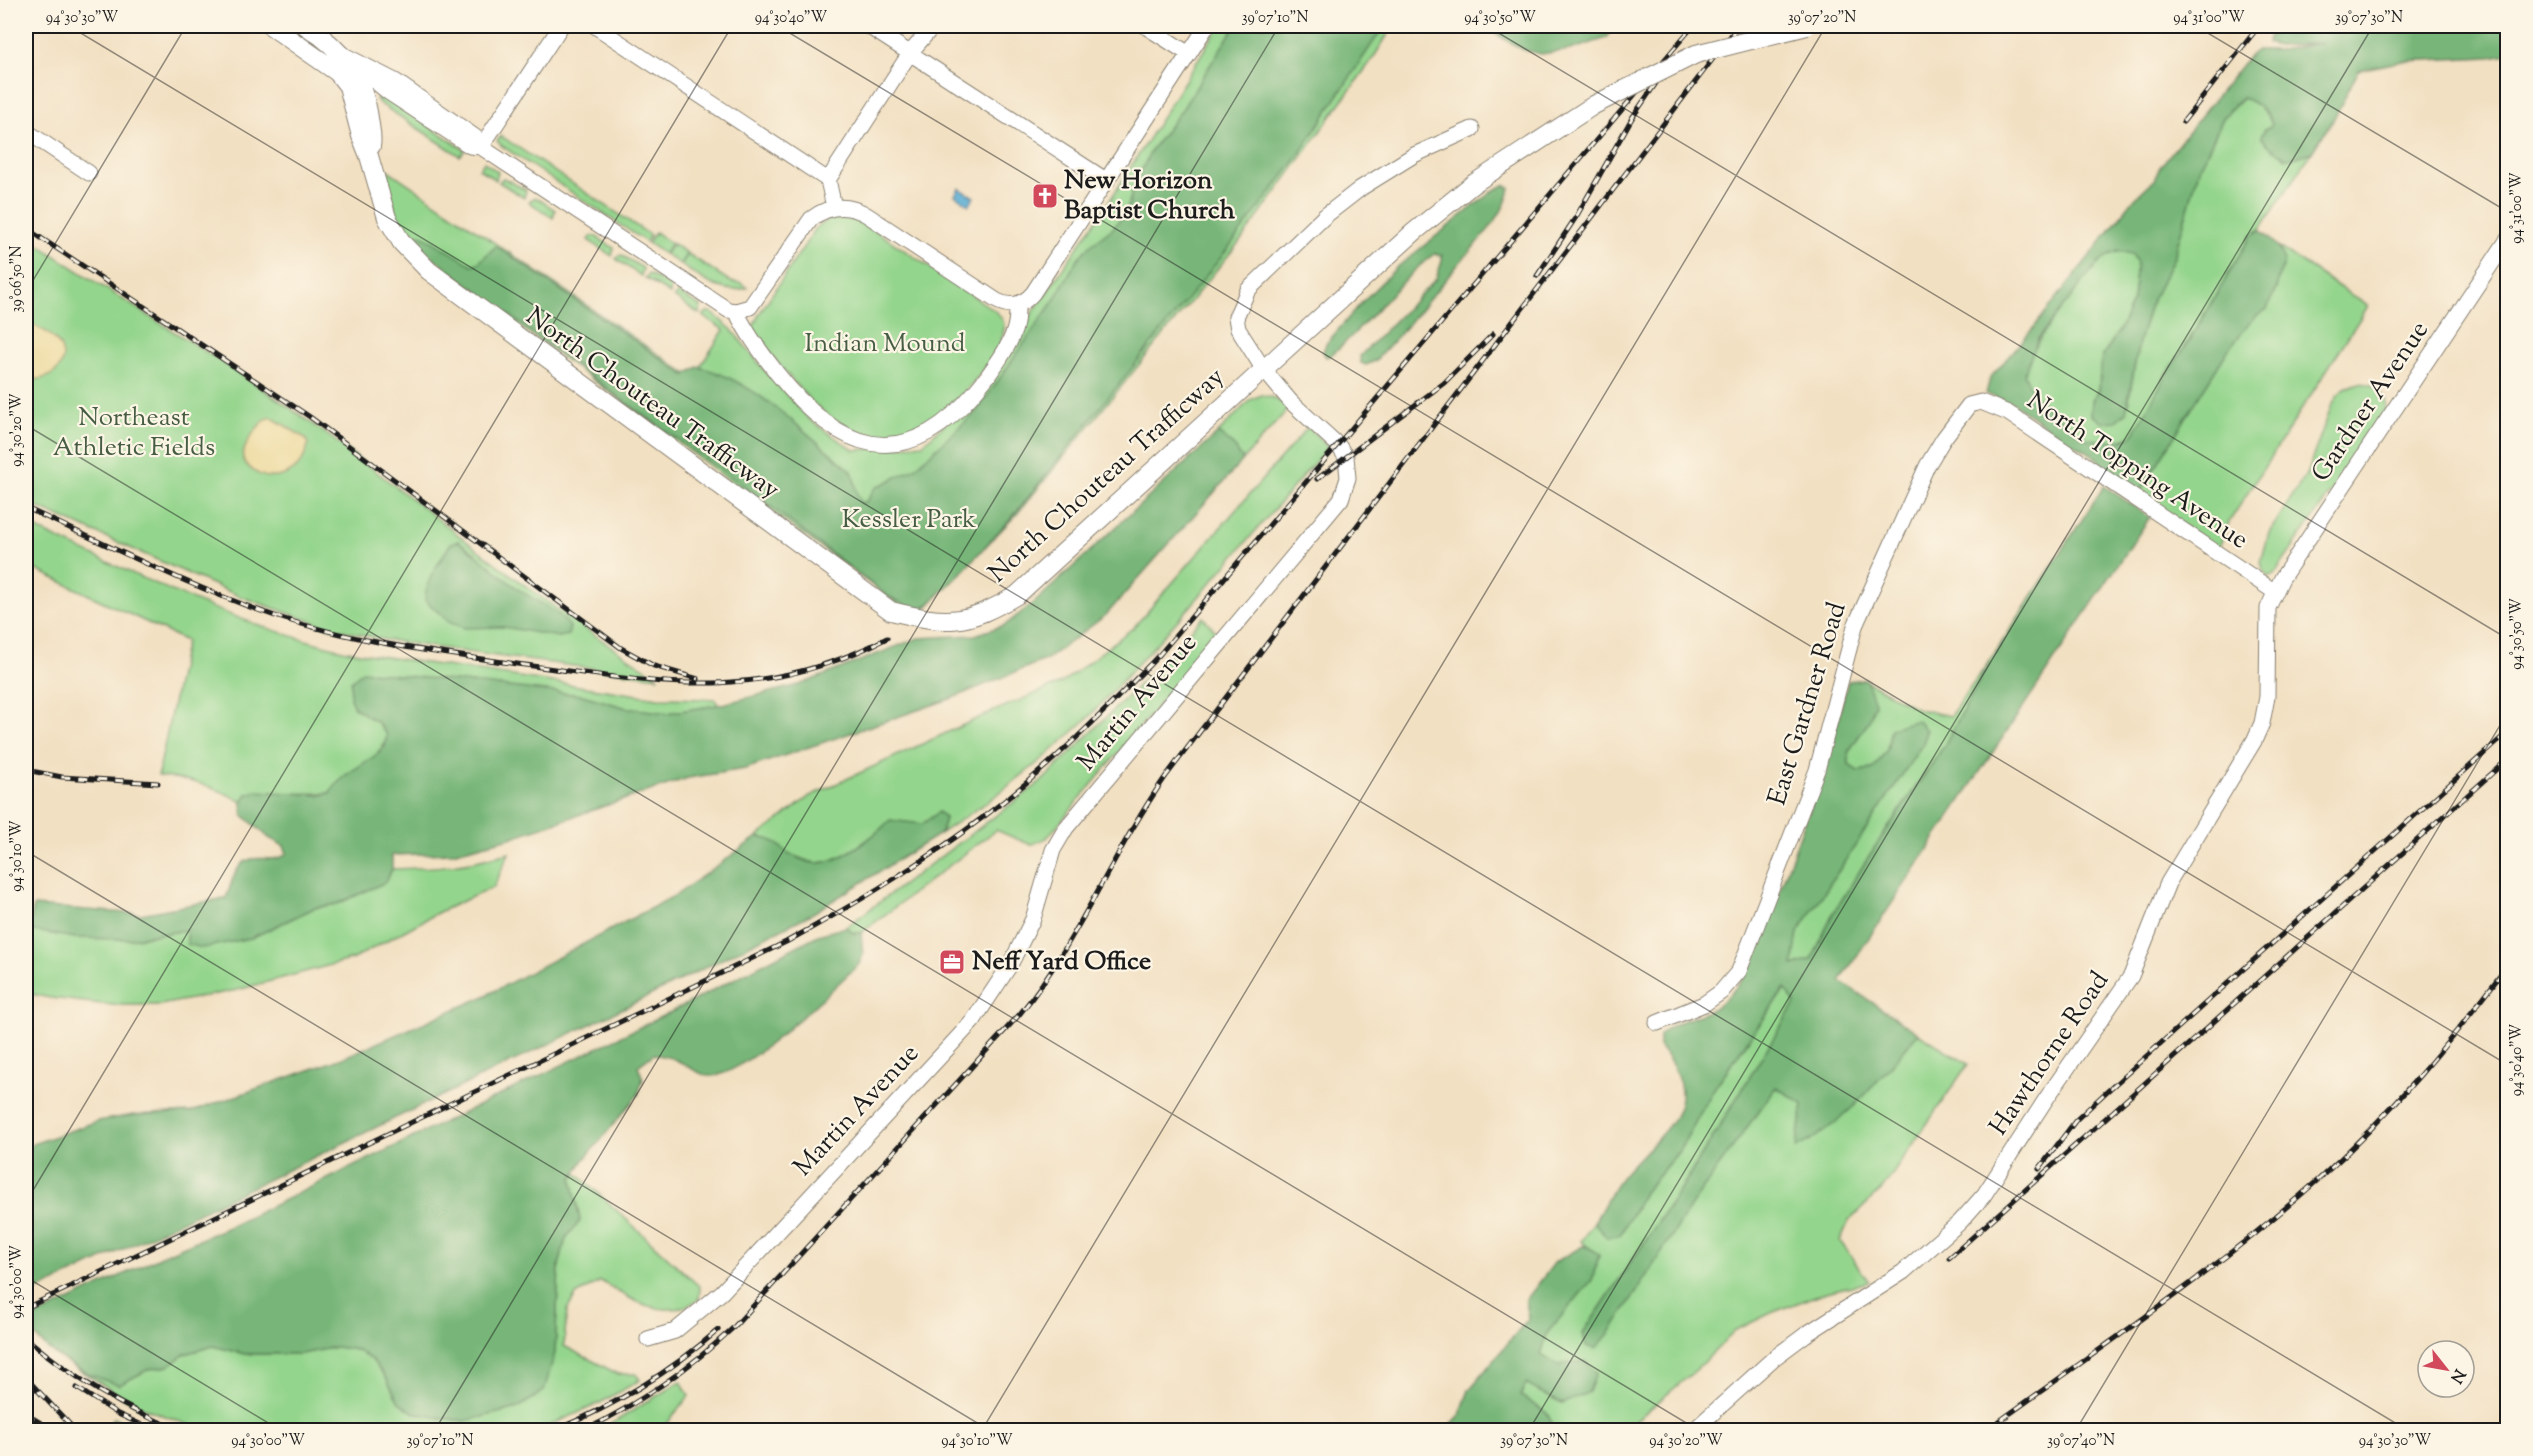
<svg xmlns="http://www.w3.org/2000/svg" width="2533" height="1456" font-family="'Sorts Mill Goudy',serif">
<rect width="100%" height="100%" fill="#fcf5e5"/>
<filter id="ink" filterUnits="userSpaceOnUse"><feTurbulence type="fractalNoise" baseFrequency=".0167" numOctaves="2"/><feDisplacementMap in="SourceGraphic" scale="12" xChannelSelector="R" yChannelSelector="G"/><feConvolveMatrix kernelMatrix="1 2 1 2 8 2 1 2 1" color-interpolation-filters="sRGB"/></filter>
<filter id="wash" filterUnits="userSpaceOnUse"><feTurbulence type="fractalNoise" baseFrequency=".008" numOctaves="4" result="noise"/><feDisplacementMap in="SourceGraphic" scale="24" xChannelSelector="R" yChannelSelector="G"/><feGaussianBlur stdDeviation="1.35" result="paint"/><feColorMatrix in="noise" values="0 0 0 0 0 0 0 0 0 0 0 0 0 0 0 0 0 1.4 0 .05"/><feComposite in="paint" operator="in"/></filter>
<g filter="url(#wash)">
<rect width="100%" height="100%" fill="#f2e0c2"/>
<path fill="#94d58d" stroke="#587854" stroke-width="1.5" d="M1219,26H1393L1374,57L1245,235L1017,514L923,611L903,608L469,289L399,226L385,168L693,378L724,330L703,316L707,312H711L731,329L771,378L811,421L854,450L923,444L977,394L1112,197Z
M382,95L465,150L460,156L379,103L376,99Z
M2244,97C2256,104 2268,112 2272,125L2265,129L2261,137L2273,149L2293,158L2312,152L2260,230L2251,235L2133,435C2120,441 2098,446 2084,439C2077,435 2073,427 2067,423C2053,412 2028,396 2024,376C2021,356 2088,269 2106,257C2115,251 2122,251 2132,254L2137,263L2133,300L2119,331L2105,352L2100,366L2099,390L2092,401L2103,422L2116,421L2128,405L2139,341L2150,305L2174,257L2199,170L2223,118Z
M501,136L650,235L646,242L502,146L497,141Z
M484,162L498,172L496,180L479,169Z
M503,178L526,190L524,198L499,182Z
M533,198H537L555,210L553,218L529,202Z
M846,216L862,222L994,310C999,314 1003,318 1004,325C1006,353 948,414 924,427C901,440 872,439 848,428C813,412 779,364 755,334L753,327L759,314L816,228L828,220Z
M655,232L671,243L664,254L648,243Z
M26,236C120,301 221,357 314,425C429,509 537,602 659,677L474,653L381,639L328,627L239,596L26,502Z
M591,236H595L614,248L612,256L588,240Z
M673,244L687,253L680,264L665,254Z
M2277,246L2368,306L2229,522L2218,549L2138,495L2228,349L2254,318L2267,309L2278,280L2281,252Z
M688,254L731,282L741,283L747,288C720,295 702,279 681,265Z
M621,255L643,268L641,276L616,259Z
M649,274L671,286L670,294L645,278Z
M678,293L701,306L699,314L674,297Z
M2359,383C2377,384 2390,396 2384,414L2275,574L2268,577L2263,570L2261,562L2269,533L2307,473L2331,407L2338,395L2345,388Z
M1261,395L1274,398L1289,408L1243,460L1233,445L1218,433L1250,400Z
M1308,427L1328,447L1190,607L1089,717L1044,758L989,801L941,833L945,818L922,824L890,821C873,837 842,862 817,863C811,863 800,858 794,856C777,849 782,840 757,837L810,796L987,714L1063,682L1134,627Z
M26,524C130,572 234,625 347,651L658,698L715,699L718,705L668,713L627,708L582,695L513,689L354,707L378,723L387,735C384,756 362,764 346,775C340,780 334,787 329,793L247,794L242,802C214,786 189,779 158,776L186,641L26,565Z
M1203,617L1218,634L1047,838L1031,845L996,830L861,933H853L846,927L1041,782L1161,663Z
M1991,659L1944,746L1873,850L1831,917L1812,960L1792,966L1798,932L1924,741L1926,730L1891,728L1887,750L1873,769L1858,771L1849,765V751L1869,721L1875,704L1866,681L1918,709L1950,716Z
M509,853L494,887L439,912L353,959L237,990L160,1005H111L50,998L26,993V929L76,938L129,939L188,930L251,938L314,908L337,904L386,882L392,869C436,868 466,865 509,853Z
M1786,988L1796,1003L1684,1184L1583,1333L1586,1346L1776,1087L1803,1104L1797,1147L1873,1086L1918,1033L1968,1064L1883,1188L1849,1221L1840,1241L1869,1282L1826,1292L1771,1313L1736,1330L1697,1369L1625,1430H1547L1552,1424L1521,1396L1526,1384L1562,1404L1557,1365L1541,1355L1547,1333L1592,1280L1599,1255L1581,1241L1594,1222L1607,1238L1620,1235L1645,1191L1679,1151L1715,1087Z
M576,1173L700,1287L699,1299C667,1323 630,1300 601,1281L576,1295L567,1310L564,1346L618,1374H636L640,1380L600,1403L544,1428L535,1430H202L136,1405L71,1365L119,1385L149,1369L168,1366L185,1354L213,1346L245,1354H301L336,1347L357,1350L372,1360L386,1378L399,1402L413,1412L435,1417L465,1421L555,1353L559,1265L566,1238L580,1221L572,1179Z
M681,1381L689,1396L662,1430H601Z
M114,1418L138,1430H114L108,1426Z"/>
<path fill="#77b678" stroke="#4a694a" stroke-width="1.5" d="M1235,26H1384L1294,162L1227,250L1013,516L961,573L928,605L914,609L887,596L744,486L629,405L424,251L412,240L416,235H422L472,265L478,263L496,246L685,375L698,367C755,379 807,436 852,471C856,483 855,492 861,503L867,501L875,488L915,468L977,411L1054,300L1078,258L1090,246L1113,228L1127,210L1134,185L1152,149L1183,108Z
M1482,26H1613L1607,38L1570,50L1541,54L1524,50Z
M2280,26H2507V54L2490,57L2403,61L2359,70L2334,118L2312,152L2293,158H2286L2268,145L2261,137L2265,129L2272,125C2269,112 2254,100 2241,98L2223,118L2199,170L2174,257L2150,305L2139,341L2126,412L2116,421L2103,422L2091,415L2092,401L2099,390L2102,357L2119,331L2133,300L2137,263L2132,254L2119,251L2108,255L2093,269L2038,339L2024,374L2035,396L2084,438L2106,441L2122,440L2133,435L2166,375L2190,340L2251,235L2260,230L2277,246L2284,260L2276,289L2267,309L2254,318L2228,350L2138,495L2112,476L2107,467L2086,450L2071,443L2011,402L1986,394L1990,378L2035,326L2135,198L2154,180L2160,167L2249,56L2257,50H2281L2322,43L2278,46L2267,43L2268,37Z
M1504,185L1510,188C1505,218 1475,244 1456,267C1430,299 1403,331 1375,361L1366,365L1361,363L1360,356L1436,279L1442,261V255L1434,254C1396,283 1368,325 1330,356L1326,357L1323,352L1326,344L1364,300L1396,268L1494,190Z
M1218,433L1233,445L1243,460L1106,615L1047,659L950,699L745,769L688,778L510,838L452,853L392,855V869L386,882L337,904L314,908L251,938L202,948L187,944V930L129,939L76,938L28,930L34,906L141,914L226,898C230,889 233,874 239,867C254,849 272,867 287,853L284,846L269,838L243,815L242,802L247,794L257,791L321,795L329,793L343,777L379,753L385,746L387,735L378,723L354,707L350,699L351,681L363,671L582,695L627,708L668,713L718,705L799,685L918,638L975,635L1005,625L1036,601Z
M2104,486L2150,517L1840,981L1918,1033C1883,1074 1847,1124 1796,1148L1803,1104L1776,1087L1697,1197L1611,1331L1596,1349L1586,1346L1583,1333L1684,1184L1795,1003L1785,988L1715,1087L1679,1151L1645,1191L1620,1235L1607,1238L1594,1222C1604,1207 1612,1188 1623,1175C1663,1128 1710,1108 1659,1046V1035C1678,1018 1690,1021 1710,1010C1728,1001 1741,981 1752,965L1827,762L1848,681L1866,679L1875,703L1869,721L1849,751V765L1858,771L1873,769L1887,750L1891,728L1917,720L1926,730L1924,742L1798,932L1793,966L1812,960L1831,917L1873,850L1944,746L1991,659Z
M458,541C480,555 496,573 517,588C535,602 557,608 570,627L568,635L559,637L504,627L464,628L449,622L425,600C426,577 440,562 451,543Z
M939,812L945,818L941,833L813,913L657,992L26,1296V1151L33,1144L98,1121L134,1115L191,1112L340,1059L483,997L676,895L757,837C782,840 777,849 794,856C800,859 811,863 817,863C842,862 873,837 890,820L922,824Z
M846,927L853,933H861L863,955L859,964C834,987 741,1080 709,1076C697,1074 687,1065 676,1060C670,1057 661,1056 654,1054L638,1066L643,1079L638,1095L583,1161L572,1179L580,1221L566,1238L559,1265L555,1353L544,1391L518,1408L465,1421L435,1417L413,1412L399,1402L386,1378L372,1360L357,1350L336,1347L301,1354H245L213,1346L185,1354L168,1366L149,1369L119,1385C85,1375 48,1356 27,1326L32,1318L166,1254L231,1226L681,1007L818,935Z
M1585,1245L1599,1255L1592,1280L1547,1333L1541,1355L1557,1365L1585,1361L1596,1373L1589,1392L1562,1404L1526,1384L1521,1396L1547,1413L1552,1424L1547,1430H1446L1460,1415L1469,1390L1528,1319L1526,1300L1555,1262Z"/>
<path fill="#eeda9e" stroke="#857b5d" stroke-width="1.5" d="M27,321C39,328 55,335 61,348C70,370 43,383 26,379Z
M271,417L305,438L308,444C303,479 261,490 243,459C242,446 259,421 271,417Z"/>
<path fill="#58add4" stroke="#3a6478" stroke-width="1.5" d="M959,188L974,197L969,205L955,195Z"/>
</g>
<g filter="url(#ink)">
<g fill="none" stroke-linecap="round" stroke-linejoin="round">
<g stroke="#877e6f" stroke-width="17">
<path id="minor" d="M595,26L828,180
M868,26L1107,181
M1145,26L1189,54
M342,54L395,81L475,137L481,147L728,310L736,311L750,307L811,219C829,205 848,204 867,215L997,301C1011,308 1023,305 1033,293L1207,26
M366,74L388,92L470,146L481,147
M26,131L89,173
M481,147L561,26
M834,207L828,180L910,53L933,26
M736,311C747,334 761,352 776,372C837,450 902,477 974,393C988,377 1013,344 1016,323C1017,317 1017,311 1017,305
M1657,1023L1704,1004L1721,992L1739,971L1817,770L1855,626L1927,466L1944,438L1969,405L1981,402L2008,413L2275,592
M648,1339L675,1331L722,1292L973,1021L1010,965L1033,919L1053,850L1066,828L1341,499L1348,478L1346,457L1338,445L1291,402L1264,370L1238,329L1236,317L1248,290L1325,216L1361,188L1414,155L1472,129
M1694,1430L1774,1358L1805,1335L1903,1272L1960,1222L1984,1195L2046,1099L2131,976L2168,883L2254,741L2262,723L2267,697L2268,608L2282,578L2508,239"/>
</g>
<g stroke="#877e6f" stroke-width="20">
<path id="major" d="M271,26L337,72L348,86L361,136L369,156L387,218L402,243L429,271L891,611C948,625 966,625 1017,595L1414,232L1473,184
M306,26C341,48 363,76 369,118C370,127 373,137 371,146"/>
</g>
<use href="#minor" stroke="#fff" stroke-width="15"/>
<use href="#major" stroke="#fff" stroke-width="18"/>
<g stroke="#1c1c1c" stroke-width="5">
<path id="rail" d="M2183,122L2259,26
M26,228L310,417L621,648L654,666L698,679
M1537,276L1576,217L1632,118L1665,70
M1317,479L1444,383L1493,334
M26,508C108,545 190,587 275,616C352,641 431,652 510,663C649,681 755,707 887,638
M26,770L62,777L158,783
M2039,1169L2076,1120L2103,1095L2508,732
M1949,1258L2508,759
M26,1308L786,942C856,904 923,863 986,815C1049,768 1105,711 1160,654L1693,26
M26,1338C72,1377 122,1408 179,1430
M26,1378L75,1430
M77,1388L118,1414L153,1430
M26,1414L52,1430
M555,1430C614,1406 669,1373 718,1330
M585,1430C640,1403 689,1369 734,1327L1019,1015C1078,942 1112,853 1166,776L1738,26
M1987,1430C2099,1349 2216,1271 2319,1179C2390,1115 2451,1041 2508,965"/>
</g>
<use href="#rail" stroke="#fcf5e5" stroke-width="3" stroke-dasharray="9" stroke-linecap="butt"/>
<g stroke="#877e6f" stroke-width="20" stroke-linecap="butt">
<path id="major-bridge" d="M1473,184L1594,105L1696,54L1807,26"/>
</g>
<use href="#major-bridge" stroke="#fff" stroke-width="18"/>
</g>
</g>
<path fill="none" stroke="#1c1c1c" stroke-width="1.5" stroke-opacity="0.45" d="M69,26L2407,1430M778,26L2508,1065M1487,26L2508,639M2196,26L2508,212M26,292L186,26M26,425L1698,1430M26,851L989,1430M26,1202L732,26M26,1277L280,1430M435,1430L1279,26M982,1430L1826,26M1529,1430L2373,26M2076,1430L2508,712"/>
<defs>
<g id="church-square" transform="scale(1.35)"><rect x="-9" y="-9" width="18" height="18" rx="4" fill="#d1495b" stroke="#fcf5e5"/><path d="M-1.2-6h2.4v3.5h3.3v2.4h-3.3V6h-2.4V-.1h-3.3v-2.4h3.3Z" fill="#fff"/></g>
<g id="office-square" transform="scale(1.35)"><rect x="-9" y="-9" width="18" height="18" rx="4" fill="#d1495b" stroke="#fcf5e5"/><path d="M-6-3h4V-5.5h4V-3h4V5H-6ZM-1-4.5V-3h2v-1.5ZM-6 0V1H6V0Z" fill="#fff"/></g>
</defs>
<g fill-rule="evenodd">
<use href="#church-square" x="1045" y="196"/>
<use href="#office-square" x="952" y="962"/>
</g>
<g text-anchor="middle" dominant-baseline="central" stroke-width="4.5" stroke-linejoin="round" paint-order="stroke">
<g font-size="26" font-weight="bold" fill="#1c1c1c" stroke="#fcf5e5" text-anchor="start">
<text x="1064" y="181">New Horizon<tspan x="1064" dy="30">Baptist Church</tspan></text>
<text x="972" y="962">Neff Yard Office</text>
</g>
<g font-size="26" fill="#465d44" stroke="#fcf5e5">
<text x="885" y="344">Indian Mound</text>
<text x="134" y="418">Northeast<tspan x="134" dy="30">Athletic Fields</tspan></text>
<text x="909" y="520">Kessler Park</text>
</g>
<g font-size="26" fill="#1c1c1c" stroke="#fcf5e5">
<text transform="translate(2371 402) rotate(-56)">Gardner Avenue</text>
<text transform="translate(652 404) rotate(36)">North Chouteau Trafficway</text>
<text transform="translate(2137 471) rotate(34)">North Topping Avenue</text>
<text transform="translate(1107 476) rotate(-42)">North Chouteau Trafficway</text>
<text transform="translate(1138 703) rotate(-50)">Martin Avenue</text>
<text transform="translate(1808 704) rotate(-73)">East Gardner Road</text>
<text transform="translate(2050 1054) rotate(-56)">Hawthorne Road</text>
<text transform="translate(857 1111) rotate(-47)">Martin Avenue</text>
</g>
</g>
<rect width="2533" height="1456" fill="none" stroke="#fcf5e5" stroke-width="66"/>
<g transform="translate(2446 1369) rotate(121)"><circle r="28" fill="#fcf5e5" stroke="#a29e95" stroke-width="1.5"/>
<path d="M0-4.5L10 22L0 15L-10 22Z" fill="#d1495b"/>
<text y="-9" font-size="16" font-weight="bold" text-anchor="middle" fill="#1c1c1c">N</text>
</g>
<rect x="33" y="33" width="2467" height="1390" fill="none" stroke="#1c1c1c" stroke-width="2"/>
<g font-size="15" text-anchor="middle" fill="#1c1c1c">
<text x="82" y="22">94°30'30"W</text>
<text x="791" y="22">94°30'40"W</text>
<text x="1275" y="22">39°07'10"N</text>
<text x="1500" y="22">94°30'50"W</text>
<text x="1822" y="22">39°07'20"N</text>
<text x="2209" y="22">94°31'00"W</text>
<text x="2369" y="22">39°07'30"N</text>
<text transform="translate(2516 208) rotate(-90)" y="5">94°31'00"W</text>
<text transform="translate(16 279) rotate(-90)" y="5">39°06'50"N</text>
<text transform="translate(16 430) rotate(-90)" y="5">94°30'20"W</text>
<text transform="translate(2516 634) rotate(-90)" y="5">94°30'50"W</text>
<text transform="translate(16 856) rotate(-90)" y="5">94°30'10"W</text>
<text transform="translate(2516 1060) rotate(-90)" y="5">94°30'40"W</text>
<text transform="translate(16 1282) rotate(-90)" y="5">94°30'00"W</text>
<text x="268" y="1445">94°30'00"W</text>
<text x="440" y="1445">39°07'10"N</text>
<text x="977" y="1445">94°30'10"W</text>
<text x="1534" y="1445">39°07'30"N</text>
<text x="1686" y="1445">94°30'20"W</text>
<text x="2081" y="1445">39°07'40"N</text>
<text x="2395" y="1445">94°30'30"W</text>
</g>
</svg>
